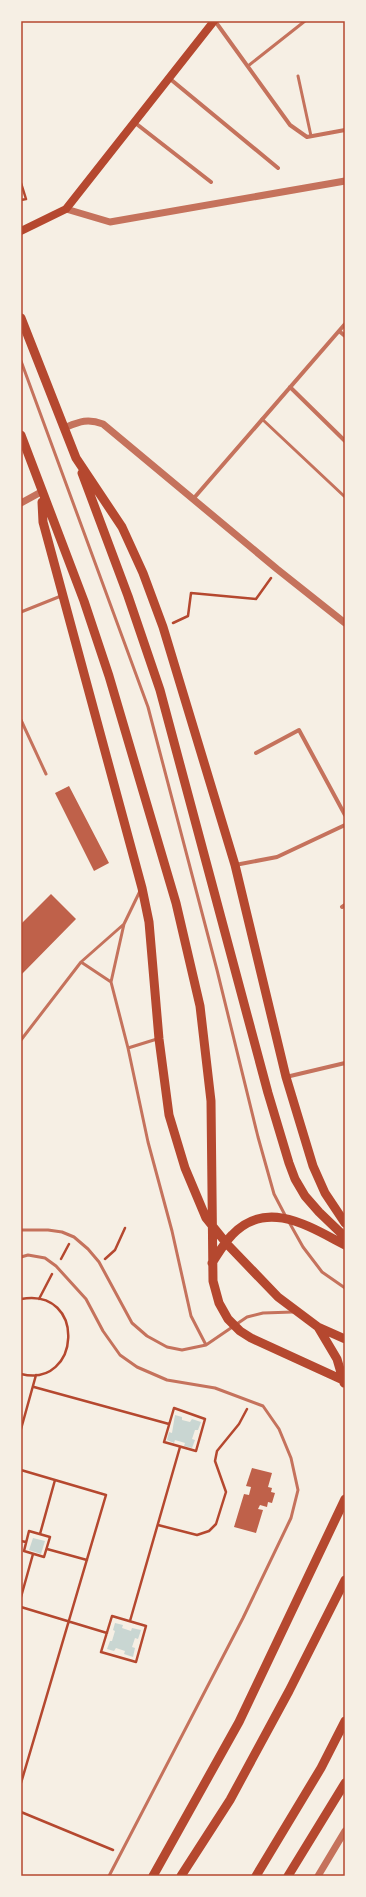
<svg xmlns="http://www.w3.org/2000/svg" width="366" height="1897" font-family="'Public Sans',sans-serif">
<rect width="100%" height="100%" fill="#f6efe4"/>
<path fill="#c9d6d2" d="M175,1415L182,1417V1420L190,1422L192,1419L201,1422L198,1430H195L192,1439L195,1440L192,1448L184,1446L185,1443L175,1440L174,1443L167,1440L169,1432L172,1433Z
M33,1538L45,1541L41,1554L29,1550Z
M115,1623L123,1625L122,1628L131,1631L132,1628L141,1630L138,1639L135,1638L132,1647L135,1648L133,1657L124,1654L125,1651L116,1648L114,1651L107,1649L110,1641H112L115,1631L113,1630Z"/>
<path fill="#bf614a" d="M69,786L109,863L94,871L55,793Z
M51,894L76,919L21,975V924Z
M252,1468L272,1473L268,1487L272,1488L271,1492L275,1493L272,1503L268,1502L267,1507L260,1505L258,1509L263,1510L256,1533L234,1527L244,1494L249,1495L251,1487L246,1486Z"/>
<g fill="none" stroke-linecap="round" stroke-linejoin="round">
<path stroke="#b5482f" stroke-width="2.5" d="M21,183L26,199L21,200
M173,623L188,616L191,593L256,599L271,578
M61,1259L69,1244
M105,1259L115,1250L125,1228
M21,1299C87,1287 81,1389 21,1374
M39,1299L52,1274
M34,1387L169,1424
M174,1408L205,1419L196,1451L164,1442Z
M21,1429L36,1375
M21,1470L106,1495L21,1783
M158,1525L197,1535L209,1531L216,1524L226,1492L215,1461L217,1451L239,1424L247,1409
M29,1531L50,1537L44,1557L24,1551Z
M40,1534L55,1480
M21,1541L26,1542
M47,1549L87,1560
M21,1597L33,1554
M21,1607L107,1633
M112,1616L146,1626L136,1662L101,1652Z
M130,1621L180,1447
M21,1812L113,1850"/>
<path stroke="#c5725c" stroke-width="3" d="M248,66L305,21
M298,76L311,136
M21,361L148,707L217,970L258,1137L274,1194L286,1217
M262,419L345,497
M21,612L61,596
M21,720L46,774
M140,891L124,924L111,982L128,1048L148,1142L172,1231L191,1316L206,1345
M81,962L111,982
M21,1040L81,962L124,924
M128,1048L157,1039
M289,1222L303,1247L322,1272L345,1288
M21,1230H48L62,1232L74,1237L88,1249L99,1262L132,1323L147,1336L167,1347L182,1350L206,1345L247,1317L263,1313L293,1312
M21,1257L28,1255L45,1258L56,1266L86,1299L103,1331L120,1355L137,1367L167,1380L215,1388L263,1406L279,1429L291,1458L298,1490L291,1518L243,1618L109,1876"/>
<path stroke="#c5725c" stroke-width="4" d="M215,21L290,125L307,137L345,130
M169,78L278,168
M134,122L211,182
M339,331L345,336
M290,387L345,441
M194,498L345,324
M256,753L299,730L345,815
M235,865L277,857L345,825
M342,907L345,905
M286,1077L345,1063"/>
<path stroke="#c5725c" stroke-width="7" d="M66,209L110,222L345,181
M64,428C79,422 87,418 103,424L277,569L345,623
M21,503L41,492
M318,1876L345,1831"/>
<path stroke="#b5482f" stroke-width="8" d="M21,231L66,209L214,21"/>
<path stroke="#b5482f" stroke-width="9" d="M21,318L76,458L122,527L143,573L163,627L235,865L286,1077L313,1166L325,1193L345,1223
M21,435L84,601L109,676L176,903L200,1006L211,1101L213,1281L219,1303L228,1319L240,1331L251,1338L345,1381
M82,473L128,596L160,690L268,1093L289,1163L295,1179L305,1196L319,1212L345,1237
M42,502L43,522L142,888L149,922L159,1039L169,1115L185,1168L206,1218L227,1244L278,1297L318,1327L345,1339
M212,1263C218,1254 224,1243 232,1235C267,1198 310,1227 345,1245
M318,1327L337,1359L344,1383
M153,1876L239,1722L345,1499
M181,1876L230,1800L289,1691L345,1580
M256,1876L321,1768L345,1721
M288,1876L345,1783"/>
</g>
<rect width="366" height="1897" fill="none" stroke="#f6efe4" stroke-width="44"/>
<rect x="22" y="22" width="322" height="1853" fill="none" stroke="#b5482f" stroke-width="1.5"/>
</svg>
